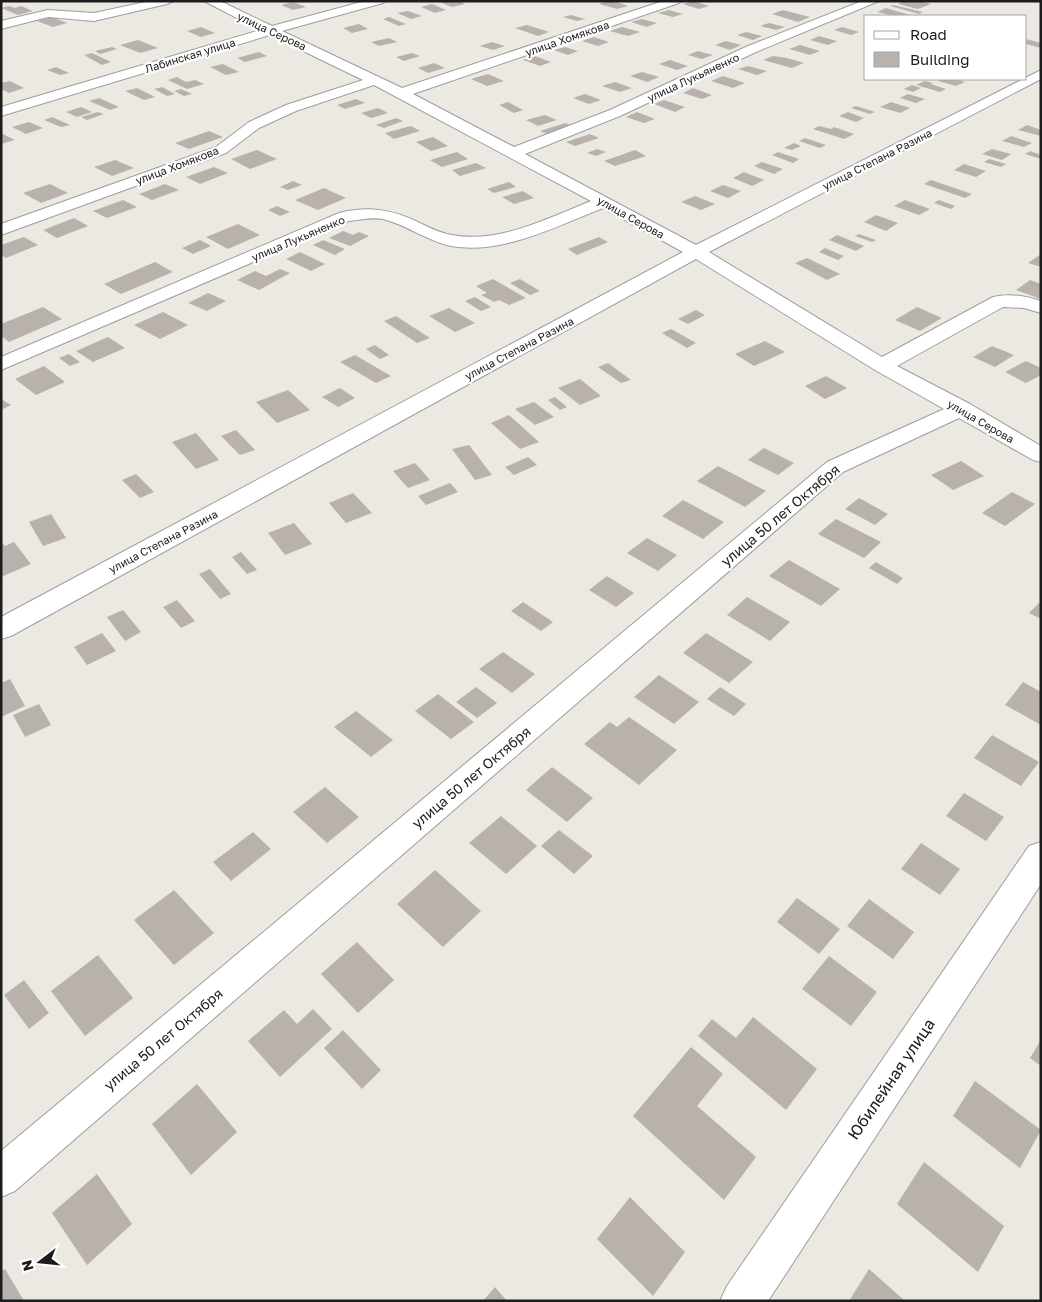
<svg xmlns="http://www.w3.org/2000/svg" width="1042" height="1302" font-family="'Golos Text',sans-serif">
<rect width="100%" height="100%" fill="#ece9e2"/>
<path fill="#b9b2ac" d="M459,1L465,4L452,7L440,2Z
M608,1H614L628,6L617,9L599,4Z
M694,1L709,6L699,9L683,4Z
M905,1H921L931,4L918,9L898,4Z
M293,2L306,7L293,10L281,5Z
M432,4L446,10L435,13L421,7Z
M893,5L923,12L919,14L890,6Z
M9,6L15,8L21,6L33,11L18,15L1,8Z
M886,8L913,16H895L877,12Z
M669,10L683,14L673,17L658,13Z
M783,10L810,17L798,22L772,14Z
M408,11L422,16L411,19L397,13Z
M571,15L585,19L577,21L563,17Z
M52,17L67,23L53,27L37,21Z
M389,17L406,24L399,26L383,19Z
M642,19L657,23L647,27L631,22Z
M769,23L785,27L776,30L760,26Z
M359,24L368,29L352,33L343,28Z
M527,25L549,32L538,36L515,28Z
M201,27L215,33L201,37L187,31Z
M622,27L640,32L628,36L610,31Z
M842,27L859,32L851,35L834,30Z
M746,32L762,36L753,40L737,35Z
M819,36L837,41L828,45L810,40Z
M594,37L609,42L598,46L582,41Z
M389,38L397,42L379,46L371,42Z
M1026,39L1041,43V48L1026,44Z
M138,40L158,48L140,53L120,45Z
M726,41L741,45L730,50L715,45Z
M492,42L505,46L493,50L480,46Z
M800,45L820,51L810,55L789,49Z
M112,47L117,49L100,54L95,51Z
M565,47L578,51L568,55L554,50Z
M698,51L713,55L702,59L688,55Z
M259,52L267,56L245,62L237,58Z
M92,53L111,62L102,65L84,55Z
M412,53L420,56L404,61L396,57Z
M535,56L551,62L540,66L523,60Z
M773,56L787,58L804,63L792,68L763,60Z
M670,60L688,66L677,70L659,64Z
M434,63L445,68L428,73L418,68Z
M223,64L239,72L226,75L210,67Z
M748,66L767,71L757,75L738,69Z
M56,67L69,73L60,75L47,70Z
M642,72L659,77L647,82L630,76Z
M488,74L504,81L487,86L471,79Z
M723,76L745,83L733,88L711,81Z
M177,77L186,82L195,80L204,84L187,89L168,80Z
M943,79H955L965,82L956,86L938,81Z
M10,81L24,88L9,93L1,89V83Z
M925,81L933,83L931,84L946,89L940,92L916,85Z
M615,82L632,88L620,92L602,86Z
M912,85L921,88L913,92L904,89Z
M162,87L175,94L167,96L154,89Z
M137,88L155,97L144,100L125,91Z
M693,88L712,95L702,99L683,93Z
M181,89L192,94L184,96L174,91Z
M585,94L601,100L589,104L573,98Z
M908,94L925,99L916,103L900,98Z
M99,98L119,107L110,110L89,101Z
M356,99L365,103L345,109L337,105Z
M664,100L685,107L675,112L654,104Z
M508,102L523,110L514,113L499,105Z
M891,102L910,108L900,113L880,107Z
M856,106L875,112L870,114L851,108Z
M81,107L92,112L77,117L66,112Z
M378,108L388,113L371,118L361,113Z
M98,112L104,114L87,120L81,117Z
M637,112L655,119L644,123L626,117Z
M848,112L864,118L856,122L839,116Z
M545,115L557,120L538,126L526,120Z
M52,117L70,125L61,127L44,120Z
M396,118L403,121L384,128L376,125Z
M29,122L43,128L26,134L12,127Z
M565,123L573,126L547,134L540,131Z
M1027,125L1041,130V136L1018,130Z
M411,126L420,131L394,139L385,133Z
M819,126L831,129L834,127L854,134L844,139L813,129Z
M209,131L223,137L189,149L175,143Z
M1,133L15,140L1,144Z
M590,134L599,138L575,146L566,142Z
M1011,136L1032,143L1024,147L1002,141Z
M433,137L448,146L431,151L416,142Z
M805,138L826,145L820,148L799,141Z
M794,143L801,146L792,150L784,148Z
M597,149L606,152L596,156L587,153Z
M992,149L1011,154L1002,160L982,154Z
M257,150L277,159L250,169L231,159Z
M635,150L646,156L615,166L604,161Z
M1030,151L1041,155V159L1025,154Z
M457,152L468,159L442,167L430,160Z
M778,152L799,159L793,163L772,155Z
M989,159L1006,164L1001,167L984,162Z
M115,160L134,168L112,176L94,167Z
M762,162L783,169L774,174L754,166Z
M476,163L486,168L460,176L452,170Z
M964,164L986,171L976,177L954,170Z
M214,167L228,173L200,184L186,177Z
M744,172L764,180L752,186L733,178Z
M931,180L972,194L965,198L924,184Z
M293,181L302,185L288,190L280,187Z
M509,182L516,187L494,193L487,189Z
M50,184L68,193L41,203L23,193Z
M165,184L179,190L152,200L139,194Z
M723,185L741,191L728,198L710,191Z
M324,188L346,198L318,210L295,200Z
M523,191L534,198L514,204L502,197Z
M695,196L715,204L701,210L681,202Z
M123,200L137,207L107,218L93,211Z
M905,200L930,209L919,215L894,206Z
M939,200L955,206L951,209L934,203Z
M277,206L290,212L280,216L268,210Z
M876,215L898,223L886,231L864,222Z
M74,218L88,226L57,238L43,230Z
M238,224L260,235L228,249L206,237Z
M343,231L353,235L359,232L369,236L350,246L329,238Z
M859,234L876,240L872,242L855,236Z
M837,235L864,246L856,251L829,240Z
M24,237L38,245L6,258L1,255V245Z
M599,237L608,242L577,255L568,249Z
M200,240L211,246L193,254L182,248Z
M323,240L345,249L335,255L313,245Z
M825,248L844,256L838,260L819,252Z
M300,252L325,264L311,271L286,259Z
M1041,254V267L1028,263Z
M807,258L840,274L827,280L795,263Z
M155,262L173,272L121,294L104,284Z
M280,269L290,273L259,290L237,280L255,271L266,276Z
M493,279L526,298L509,305L499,300L494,302L481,295L487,293L476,286Z
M520,279L540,291L530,295L510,283Z
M1030,280L1041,284V299L1016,290Z
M208,293L226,301L207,311L188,303Z
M475,297L491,307L481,311L465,301Z
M43,307L62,319L9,342L1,336V324Z
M917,307L942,318L920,331L895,320Z
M449,308L475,323L455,332L429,316Z
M696,310L705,315L688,324L678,319Z
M163,312L188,325L160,339L134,325Z
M396,316L430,338L417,343L384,321Z
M671,329L696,343L687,348L662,333Z
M108,337L125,348L93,362L76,351Z
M765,341L785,352L754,366L735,354Z
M375,345L389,355L380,359L366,349Z
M992,346L1014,355L995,367L973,357Z
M69,354L80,362L70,366L59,358Z
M355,355L391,376L376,383L340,362Z
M1026,361L1041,368V375L1026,383L1005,372Z
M608,363L631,380L621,383L598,367Z
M44,366L65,382L36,395L15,379Z
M826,376L847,388L825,399L805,386Z
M580,379L601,396L580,405L558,388Z
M340,388L355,398L338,407L322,397Z
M288,390L310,410L277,423L256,402Z
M555,397L567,407L560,410L548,400Z
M1,399L11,405L1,410Z
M534,402L554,417L535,425L515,409Z
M509,415L539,442L520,449L491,423Z
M236,430L255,450L240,455L221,436Z
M196,433L219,460L196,469L172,442Z
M469,445L492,475L475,480L452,449Z
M764,448L794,463L778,475L748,460Z
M528,457L537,465L514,475L505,467Z
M961,461L984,476L953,490L931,475Z
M415,463L430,480L408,488L393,471Z
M718,466L766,491L745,507L697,481Z
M136,474L154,492L140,498L122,480Z
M450,483L458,492L426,505L418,496Z
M1012,492L1035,504L1005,526L982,513Z
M353,493L372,513L346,523L329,503Z
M859,498L888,514L875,525L845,509Z
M683,500L724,522L703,539L662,516Z
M51,514L66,538L43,546L29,522Z
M836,519L881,542L864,558L818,534Z
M294,523L312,544L285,555L268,533Z
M647,538L677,555L658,571L627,553Z
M1,541L5,546L14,542L31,564L1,577Z
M241,552L257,570L247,574L232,557Z
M789,560L840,589L821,606L769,576Z
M876,562L903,578L897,584L869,568Z
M210,569L231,594L220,599L199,574Z
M607,576L634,593L616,607L589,590Z
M747,597L790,622L770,641L727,615Z
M177,600L195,621L181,628L163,607Z
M523,602L553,622L541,631L511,611Z
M1039,603L1041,604V619L1029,613Z
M123,610L141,632L125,641L107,617Z
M102,633L116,651L87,665L74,647Z
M706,633L753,662L729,683L683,653Z
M503,652L535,674L512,693L479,669Z
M659,675L699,702L674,724L634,697Z
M10,679L25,706L1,717V683Z
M1023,682L1041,692V725L1005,705Z
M476,687L497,703L477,718L456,702Z
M720,687L746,704L734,716L707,699Z
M438,694L474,722L451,739L415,711Z
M39,704L51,725L25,737L13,715Z
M356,711L393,740L371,757L334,727Z
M629,717L677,750L639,785L584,744L610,722L617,727Z
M992,735L1039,762L1021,786L974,758Z
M552,767L593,798L567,822L526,790Z
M325,787L359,817L327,843L293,812Z
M964,793L1004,817L986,841L946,816Z
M501,816L537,846L506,874L469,843Z
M559,830L593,856L574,874L541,846Z
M253,832L271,849L231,881L213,862Z
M921,843L960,869L940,895L901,869Z
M435,870L481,911L443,947L397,904Z
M174,890L214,933L174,965L134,920Z
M797,898L840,929L819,954L777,922Z
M869,899L914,932L893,959L847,926Z
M357,942L394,980L358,1013L321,974Z
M98,955L133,998L85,1036L51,991Z
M829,956L877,992L851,1026L802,989Z
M24,980L49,1013L29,1029L4,995Z
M313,1009L332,1029L280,1077L248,1041L284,1010L297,1024Z
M753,1017L817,1069L786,1110L698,1036L712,1019L736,1038Z
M343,1030L381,1070L362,1089L324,1048Z
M1041,1040V1066L1030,1058Z
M691,1047L723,1074L697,1106L756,1157L724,1200L633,1116Z
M975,1081L1041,1130L1020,1168L953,1116Z
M197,1084L237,1132L191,1175L152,1124Z
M924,1162L1004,1226L978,1272L897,1204Z
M97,1174L132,1224L87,1265L52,1213Z
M630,1197L685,1252L653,1296L597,1239Z
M5,1269L24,1301H1V1272Z
M869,1269L905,1301H849Z
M495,1287L507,1301H483Z"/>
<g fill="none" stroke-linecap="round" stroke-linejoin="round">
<g stroke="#9d9d9d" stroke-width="2">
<path id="minor" d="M150,1H173L167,4L94,21L48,17L1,29V21L48,10L94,13Z
M204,1H220L272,26L365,1H385L383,3L282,31L402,88L663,1H681L679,3L413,94L514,147L610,110L748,46L862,1H879L756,52L620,116L525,154L696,245L1041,70V79L709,252L882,357L993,297C1009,293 1026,296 1041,301V313L1024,308L1003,307L897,366L970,404L1041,446V462L1033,460L959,418L843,472L15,1191L1,1197V1151L827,462L944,409L875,370L696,259L11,636L1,639V617L683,252L603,208C557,226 503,255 451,246C427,241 407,225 383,219C372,217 360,220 349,221L1,370V357L339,213C367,206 390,209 416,221C428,227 439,233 452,235C499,244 548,218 591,201L374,85L296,111L259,128L226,153L1,235V224L216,147L249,122L286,105L363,80L270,35L1,116V107L260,30Z
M1041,842V884L768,1301H720L727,1286L1029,846Z"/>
</g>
<use href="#minor" fill="#fff" fill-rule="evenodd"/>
</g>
<g text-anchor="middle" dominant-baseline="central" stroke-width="4.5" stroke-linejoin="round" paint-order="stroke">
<g font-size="11" fill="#1c1c1c" stroke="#fff">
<text transform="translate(272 31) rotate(25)">улица Серова</text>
<text transform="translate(567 38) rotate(-19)">улица Хомякова</text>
<text transform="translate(190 55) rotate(-17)">Лабинская улица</text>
<text transform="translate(693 77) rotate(-25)">улица Лукьяненко</text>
<text transform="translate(877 159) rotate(-27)">улица Степана Разина</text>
<text transform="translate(177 165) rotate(-21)">улица Хомякова</text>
<text transform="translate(631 217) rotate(29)">улица Серова</text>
<text transform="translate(298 238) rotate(-23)">улица Лукьяненко</text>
<text transform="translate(519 348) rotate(-28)">улица Степана Разина</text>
<text transform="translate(981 421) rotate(30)">улица Серова</text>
<text transform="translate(163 541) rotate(-28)">улица Степана Разина</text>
</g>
<g font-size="14" fill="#1c1c1c" stroke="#fff">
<text transform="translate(780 515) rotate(-40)">улица 50 лет Октября</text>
<text transform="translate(471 777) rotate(-40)">улица 50 лет Октября</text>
<text transform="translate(163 1039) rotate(-40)">улица 50 лет Октября</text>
</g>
<g font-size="16" fill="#1c1c1c" stroke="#fff">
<text transform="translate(891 1079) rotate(-56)">Юбилейная улица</text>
</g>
</g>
<rect width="1042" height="1302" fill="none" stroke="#1c1c1c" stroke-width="5"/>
<rect x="864" y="15" width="162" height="65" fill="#ffffff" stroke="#a4a4a4"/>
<rect x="874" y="31" width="25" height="8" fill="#ffffff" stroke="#a4a4a4"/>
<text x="910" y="40" font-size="15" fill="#1c1c1c">Road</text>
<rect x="874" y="52" width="25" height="15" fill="#b9b2ac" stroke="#a4a4a4"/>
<text x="910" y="65" font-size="15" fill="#1c1c1c">Building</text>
<g transform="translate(40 1262) rotate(254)" stroke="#ffffff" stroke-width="4" paint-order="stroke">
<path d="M0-4L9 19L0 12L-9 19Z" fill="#1c1c1c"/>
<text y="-8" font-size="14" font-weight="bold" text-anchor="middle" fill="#1c1c1c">N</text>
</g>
</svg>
